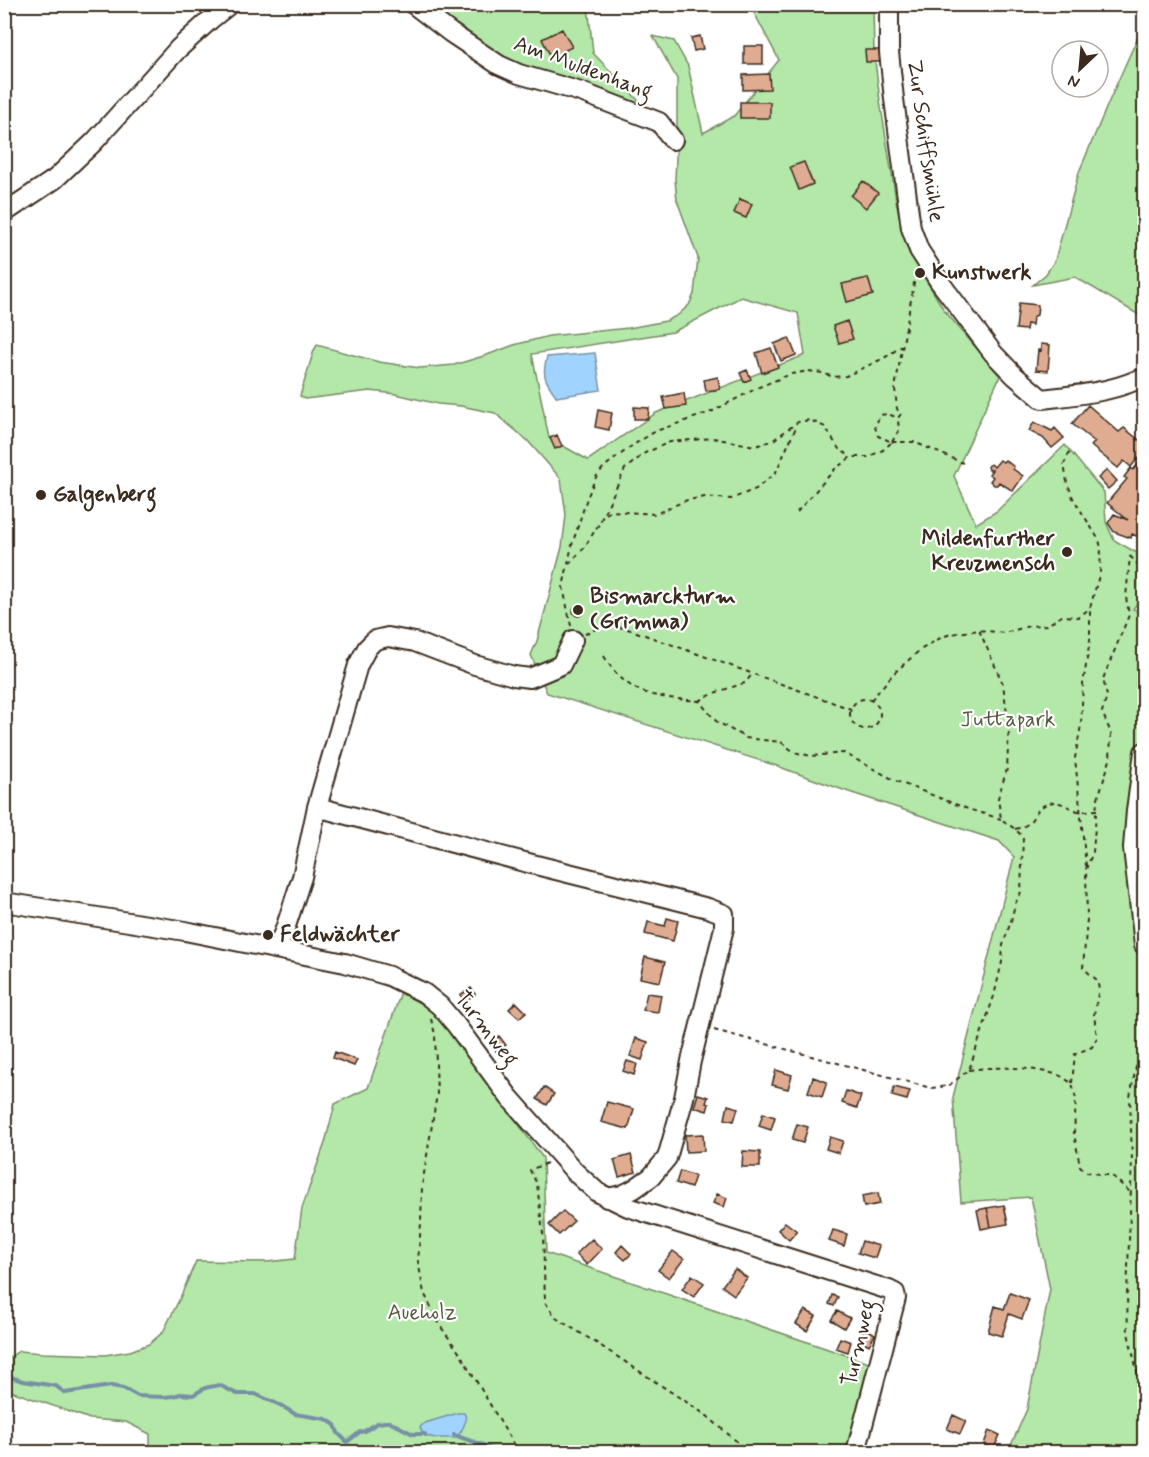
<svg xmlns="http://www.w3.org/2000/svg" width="1149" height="1457" font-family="Mynerve,sans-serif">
<rect width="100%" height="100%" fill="#fff"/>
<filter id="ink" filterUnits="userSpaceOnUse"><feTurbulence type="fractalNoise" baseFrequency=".0167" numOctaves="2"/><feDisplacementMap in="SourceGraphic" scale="12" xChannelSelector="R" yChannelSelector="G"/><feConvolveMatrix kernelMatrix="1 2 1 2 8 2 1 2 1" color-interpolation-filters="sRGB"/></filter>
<g filter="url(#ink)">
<path fill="#b3e8a9" stroke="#778964" stroke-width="1.5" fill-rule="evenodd" d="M413,5H588L593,53L659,122L519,74Z
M750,5H873L874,52L880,101L897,206L908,250L944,310L1000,376L954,476L976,524L997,511L1065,445L1104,492L1106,522L1114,540L1144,557V593L1133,609L1144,614V1452H1008L1027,1409L1050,1289L1031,1197L961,1202L953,1097L1014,857L999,841L849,792L774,765L547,693L531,655L537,641L562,547L566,515L561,479L528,441L495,413L461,406L438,404L396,394L370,391L305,399L300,396L314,350L317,345L379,362L420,368L454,365L487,355L514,345L549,336L629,328L666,321L678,315L689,305L694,294L698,258L677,200L675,180L677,136V79L653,36L674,41L688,66L703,133L734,116L779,60ZM741,297L798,313L805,355L656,413L588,460L549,438L532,354L673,332Z
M1144,23V318L1075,277L1033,285L1046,274L1055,260L1079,172L1110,99Z
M401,992L440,1015L543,1158L546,1253L875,1365L851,1452H150V1434L126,1422L90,1419L5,1389L4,1361L19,1351L42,1353L105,1355L130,1351L149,1344L163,1332L180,1298L196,1261L267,1262L295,1259L302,1208L325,1143L335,1104L368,1088Z"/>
<path fill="#a0d4fe" stroke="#7890a4" stroke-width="1.5" d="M595,353L601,390L557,397C546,382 541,376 547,357Z
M458,1413H464C469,1420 461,1431 457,1438H436L425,1436L423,1434L420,1427L425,1423Z"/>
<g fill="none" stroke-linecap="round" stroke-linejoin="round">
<path stroke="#7890a4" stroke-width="4" d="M4,1375L23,1381L56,1386L65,1393L111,1386L123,1388L138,1396L163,1397L174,1396L180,1394L193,1395L205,1388L219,1385L237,1394H255L280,1405L295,1414L326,1419L335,1425L338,1433L347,1442L360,1432L365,1431L377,1423L384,1422H390L413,1434H425
M454,1435L483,1445L497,1452"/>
</g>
<path fill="#dfac92" stroke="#3b2a1e" stroke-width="1.5" d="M562,29L572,47L551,57L542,39Z
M700,36L703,49L694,51L691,38Z
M744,46H763V64H744Z
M865,50H880V62H866Z
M769,74L770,89L743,90V75Z
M740,102H770V118H740Z
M804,162L813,184L799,190L790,167Z
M863,181L878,193L866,208L851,196Z
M740,199L752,204L746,218L734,213Z
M868,278L873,295L847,302L842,284Z
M1019,303L1038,305L1037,315L1033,317L1032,325L1027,324L1026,330L1016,329Z
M847,321L853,339L839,343L833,326Z
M789,338L796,355L781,361L774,344Z
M1041,344L1050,345L1048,371L1036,370L1038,350L1041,351Z
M771,348L778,367L762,373L756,353Z
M747,370L751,379L744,382L740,373Z
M718,377L720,389L706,391L704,380Z
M684,393L686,406L666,409L663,397Z
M1088,405L1119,432L1124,428L1144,444V510L1139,517L1144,519V539L1132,534L1131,538L1114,532L1108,523L1114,514L1128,520L1107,503L1127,479L1124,477L1131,468L1133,470L1141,461L1138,458L1131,467L1124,461L1118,468L1091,446L1095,442L1072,424Z
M634,407L649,408L648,419H634Z
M598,410L612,413L609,430L595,427Z
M1034,422L1052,431L1055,428L1064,438L1052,448L1043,438L1029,431Z
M557,435L562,446L555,449L550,438Z
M1000,460L1003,462L1005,460L1014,467L1013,469L1023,476L1013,491L999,482L997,485H994L990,481L993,477L989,474L992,470H989L988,466L991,464L994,467Z
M1107,470L1117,481L1108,489L1098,478Z
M573 611a5 5 0 1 1 10 0a5 5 0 1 1-10 0Z
M667,918L678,921L673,941L645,934L648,922L665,926Z
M645,957L665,962L660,982L640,978Z
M471,988L475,994L465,1001L460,995Z
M647,993L661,995L658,1012L643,1010Z
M516,1002L526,1012L519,1018L509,1009Z
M499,1036L506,1045L497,1052L490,1043Z
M636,1038L648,1042L642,1060L630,1056Z
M335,1052L357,1060L354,1066L333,1058Z
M627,1061L637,1064L634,1075L623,1071Z
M776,1070L792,1075L788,1089L772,1085Z
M813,1077L827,1082L822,1097L808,1092Z
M544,1087L554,1094L547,1105L537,1099Z
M894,1087L910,1091L907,1100L892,1096Z
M846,1091L861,1096L857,1108L842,1103Z
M698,1094L708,1097L706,1103L709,1104L707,1111L694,1107Z
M607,1102L634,1109L628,1129L601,1122Z
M728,1105L738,1108L734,1121L725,1119Z
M763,1113L775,1117L771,1130L759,1126Z
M797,1124L808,1127L803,1143L792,1140Z
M703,1134L704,1151L686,1152L685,1135Z
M830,1137L843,1141L839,1153L826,1149Z
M743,1151L760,1152V1167H742Z
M631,1155L636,1172L619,1177L614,1160Z
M680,1171L695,1176L691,1188L676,1183Z
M878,1193L880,1204L864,1207L862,1196Z
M717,1194L727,1198L724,1207L713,1203Z
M1004,1205L1008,1224L991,1227L987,1208Z
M987,1208L991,1227L981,1229L977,1210Z
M563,1211L574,1221L559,1235L549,1225Z
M785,1222L797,1231L789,1240L778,1230Z
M833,1230L847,1234L844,1246L829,1241Z
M592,1239L602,1249L587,1265L576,1254Z
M862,1241L879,1246L875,1258L858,1253Z
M622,1245L631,1254L625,1260L616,1252Z
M673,1251L684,1259L669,1278L658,1270Z
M735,1269L747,1278L734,1295L722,1286Z
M692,1275L704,1283L694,1297L682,1289Z
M1010,1293L1029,1300L1022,1319L1009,1314L1002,1336L988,1332L995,1306L1004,1309Z
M832,1295L838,1297L834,1306L829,1304Z
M805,1310L816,1316L807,1331L796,1324Z
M837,1311L850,1318L844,1328L831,1320Z
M865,1328L875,1334L869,1345L858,1339Z
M840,1338L851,1342L848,1352L836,1348Z
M953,1415L966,1421L960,1434L947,1429Z
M989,1430L1000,1435L994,1448L984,1444Z"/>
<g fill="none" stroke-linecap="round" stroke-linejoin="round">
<g stroke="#3b2a1e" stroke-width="22">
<path id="minor" d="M413,4L451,33L499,65L519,74L581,92L659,122L673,140
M889,4V52L894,99L911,228L919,250L939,281L993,353L1015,376L1042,399C1074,395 1107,393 1137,380L1144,383
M4,213L55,179L94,142L178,49L210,20L230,4
M1144,752L1136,811L1133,848L1144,945
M317,807L532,864L708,908L724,914V928L691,1061L684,1098L667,1158L651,1177L634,1189L622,1195L607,1198
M4,902L185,931L345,963L389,976L424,993L440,1006L456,1025L509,1097L576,1173L597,1192L628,1207L889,1290L895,1293L896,1298L856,1452
M277,949L285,929L302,877L317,807L358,665L367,648L375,640L388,637L415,642L475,665L514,676L530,678L561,665L573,640"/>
</g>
<path stroke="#3b2a1e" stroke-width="2" stroke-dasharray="4.5 4.5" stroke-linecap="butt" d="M892,442H914L963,463
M892,442L899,430L898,420
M797,512L835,469L851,457H868L883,450L892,442L878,436L875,427L880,415L888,414L898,418L901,414L897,409L895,388L916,272
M606,514L611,511L655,514L687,500L705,497L731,499L756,489L776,472L797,425
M1130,556L1144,571
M569,564L584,548L599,524L625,469L645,453L670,442L713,438L755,446L772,441L798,422L810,420L825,427L839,449L851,457
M571,626L563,587L572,545L587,498L596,477L604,467L633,445L656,431L711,412L759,387L791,374L808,371L823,373L833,377L846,376L884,358L902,346
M585,634L607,624L631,630L851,709
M604,656C628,697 656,697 699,701L716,721L746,738L781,742L794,752L811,756L844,753L896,781L968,809L1001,819
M850 714a15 15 0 1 1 30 0a15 15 0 1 1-30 0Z
M871,700L894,673L920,650L942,637L951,634L979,630L1004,633L1029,626L1047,625L1062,616L1079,617L1090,608L1100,572L1101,548L1099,540L1073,498L1067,482L1064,464L1071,449
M699,701L717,692L745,683L753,673
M1015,829C1036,826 1031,810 1047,804C1059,798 1067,808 1078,811C1083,812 1091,810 1097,810
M1086,866L1075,758L1081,725L1083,684L1090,640V608
M431,1019L435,1034L437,1094L422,1186L421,1223L418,1261L424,1293L441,1327L461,1355L518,1452
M714,1030L931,1088L948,1086L969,1070L994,996L1002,962L1003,945L1011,921L1015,904L1021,892L1023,837L1015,829L1001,819L998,798L1007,769L1009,728L1003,684L979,630
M1144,1040L1136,1067L1130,1097L1132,1160L1127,1295L1128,1333L1143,1396L1144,1411
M969,1070C995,1066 1029,1067 1055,1074C1061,1075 1066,1080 1072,1083L1076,1099L1074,1133L1080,1166L1087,1172L1112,1176L1130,1192
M1072,1083L1075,1054L1092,1047L1097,1038L1094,1014L1099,989L1097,980L1083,968L1087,919L1086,869L1093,852L1097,801L1110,760L1111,733L1102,712L1107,696L1103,679L1129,615L1126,597L1130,556
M547,1163L530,1170L537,1184L543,1234L545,1302L556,1318L598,1344L706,1415L749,1452"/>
<use href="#minor" stroke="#fff" stroke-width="18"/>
</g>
</g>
<g fill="#3b2a1e" stroke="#fff" stroke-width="2">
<circle cx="920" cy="273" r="6"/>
<circle cx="41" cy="495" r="6"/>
<circle cx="1067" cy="552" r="6"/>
<circle cx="578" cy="610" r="6"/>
<circle cx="268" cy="935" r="6"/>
</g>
<g text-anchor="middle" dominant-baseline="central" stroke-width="4.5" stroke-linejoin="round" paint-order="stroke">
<g font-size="22" fill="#3b2a1e" stroke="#fff">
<text transform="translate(583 68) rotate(20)">Am Muldenhang</text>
<text transform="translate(925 141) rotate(82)">Zur Schiffsmühle</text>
<text transform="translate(486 1029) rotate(52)">Turmweg</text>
<text transform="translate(859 1343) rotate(-77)">Turmweg</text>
</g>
<g font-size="22" font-weight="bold" fill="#3b2a1e" stroke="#fff" text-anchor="start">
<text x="932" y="273">Kunstwerk</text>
<text x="53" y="495">Galgenberg</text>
<text x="1055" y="539" text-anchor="end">Mildenfurther<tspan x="1055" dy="25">Kreuzmensch</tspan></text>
<text x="590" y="597">Bismarckturm<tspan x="590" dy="25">(Grimma)</tspan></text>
<text x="280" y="935">Feldwächter</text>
</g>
<g font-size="22" fill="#595a41" stroke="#fff">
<text x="1008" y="720">Juttapark</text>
<text x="422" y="1313">Aueholz</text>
</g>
</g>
<rect width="1149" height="1457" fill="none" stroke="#fff" stroke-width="24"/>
<rect x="12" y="12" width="1125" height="1433" fill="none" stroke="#3b2a1e" stroke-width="2" filter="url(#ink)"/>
<g transform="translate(1080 69) rotate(206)"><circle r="28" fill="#ffffff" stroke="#b1aaa5" stroke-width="1.5"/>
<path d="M0-4.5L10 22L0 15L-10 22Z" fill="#3b2a1e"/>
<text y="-9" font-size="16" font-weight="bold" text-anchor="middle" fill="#3b2a1e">N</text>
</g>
</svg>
